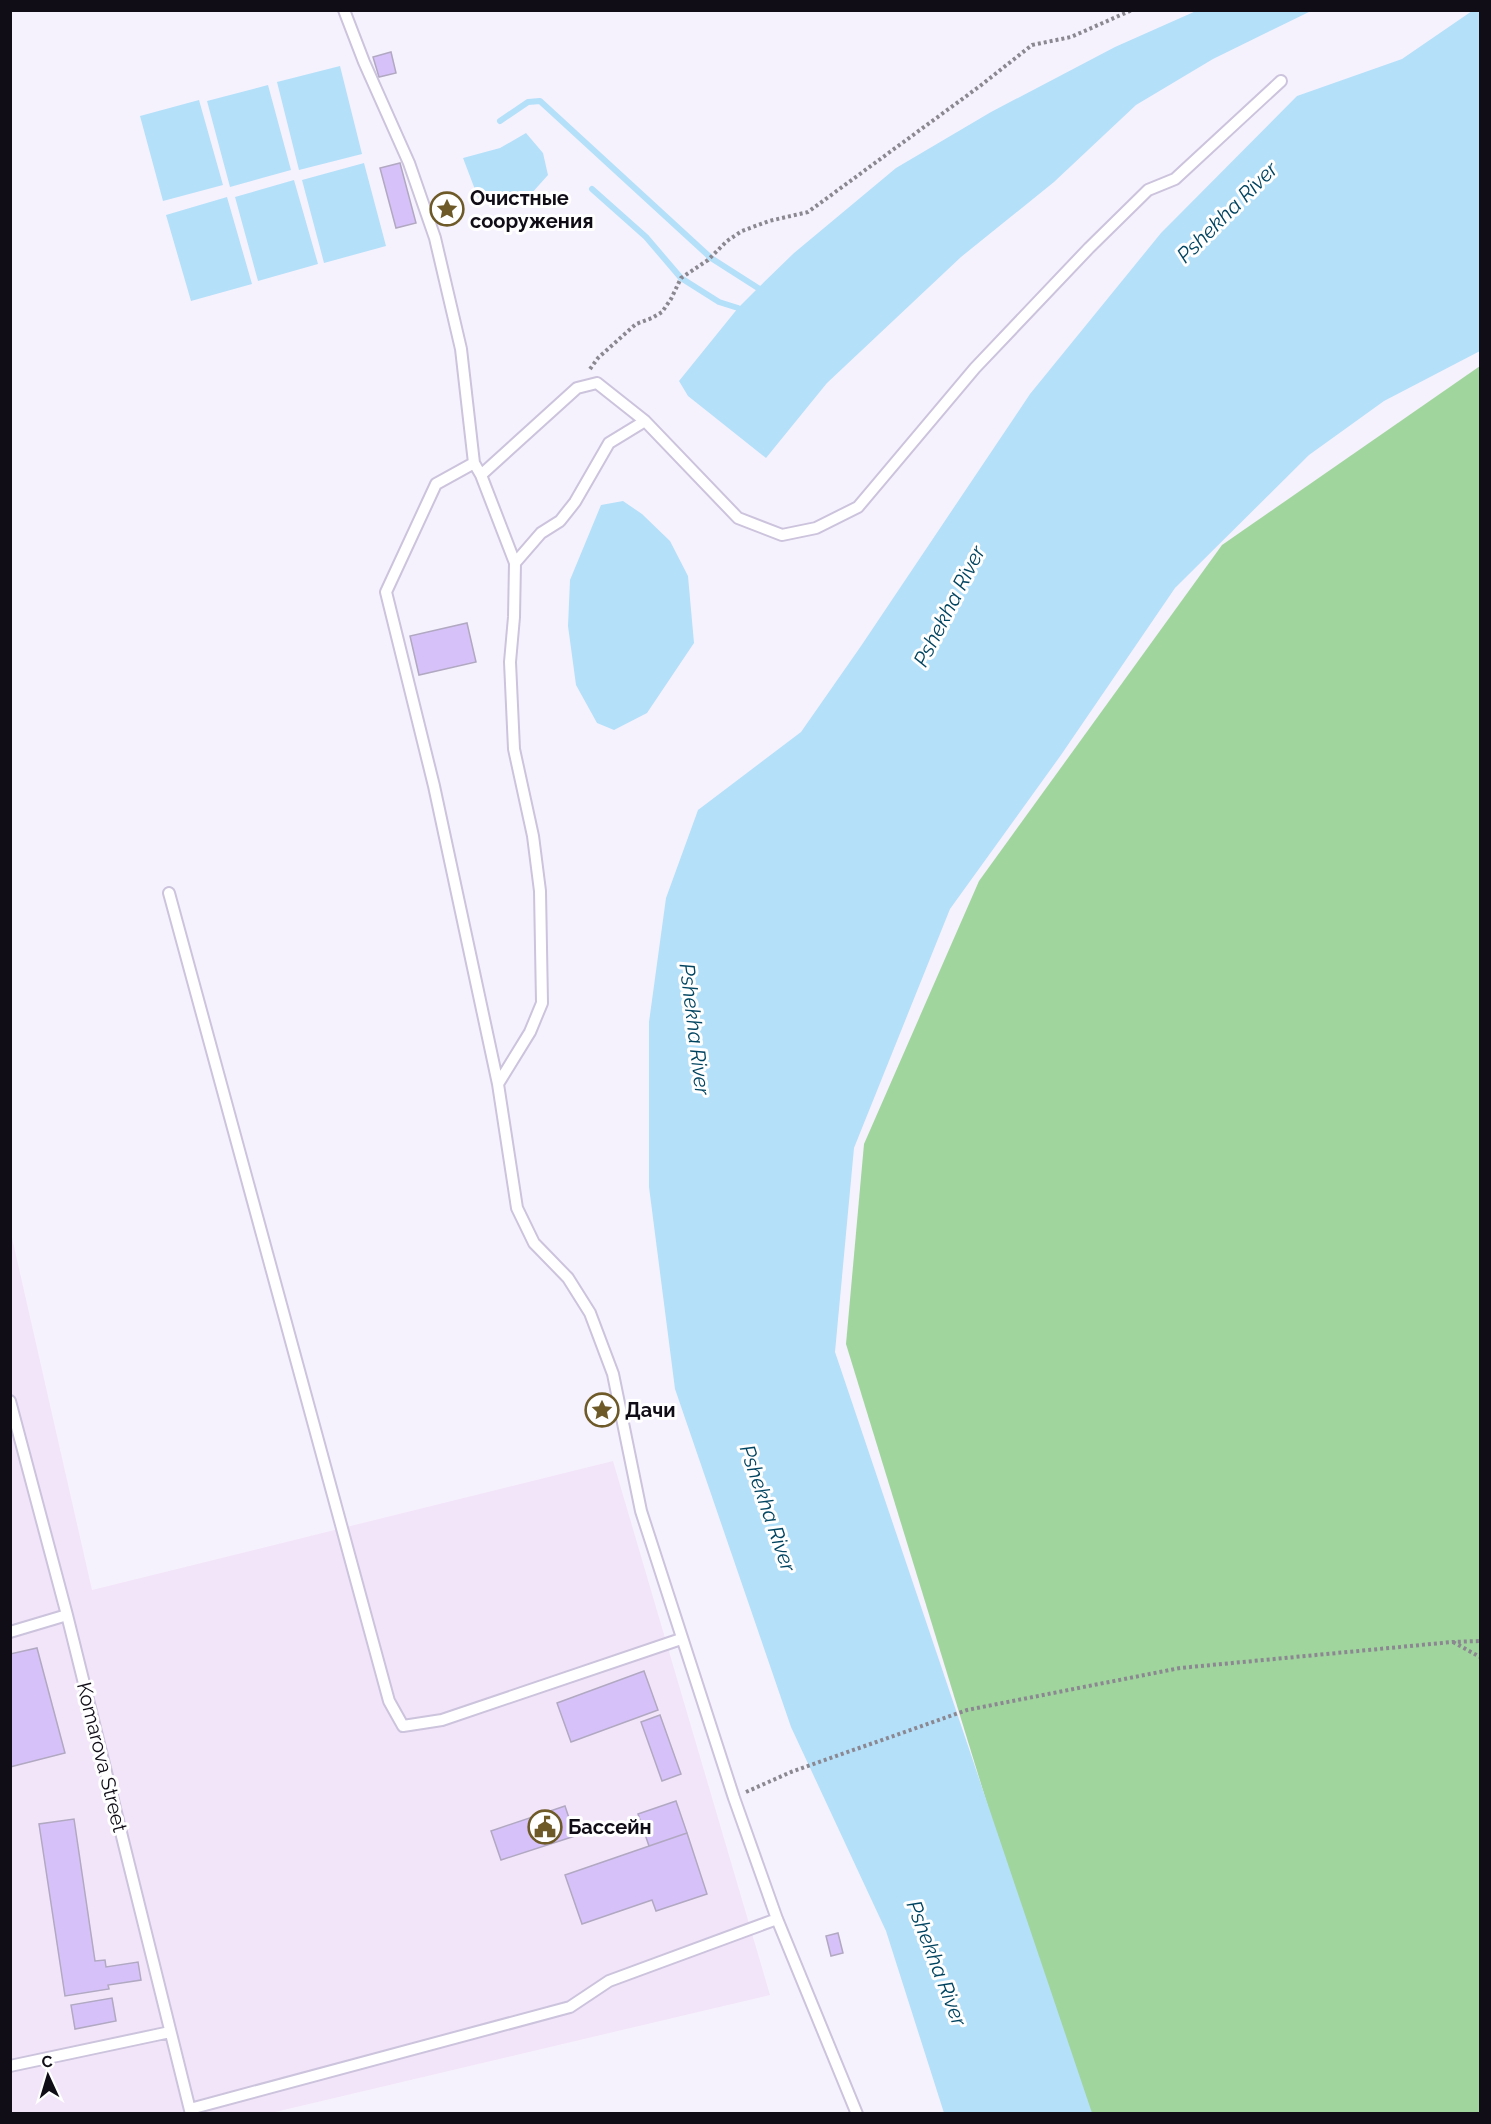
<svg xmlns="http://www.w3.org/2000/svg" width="1491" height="2124" font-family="Raleway,sans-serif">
<rect width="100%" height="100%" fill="#f6f2fd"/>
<path fill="#f2e5f9" d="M10,1229L92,1590L613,1461L770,1995L271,2113H11Z"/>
<path fill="#a1d59e" d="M1480,366V2113H1082L846,1344L864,1144L979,881L1222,545Z"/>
<path fill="#b4e0fa" d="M1196,11H1311L1213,59L1136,105L1054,182L961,257L827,383L766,458L688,396L679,381L738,308L758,288L794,253L896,168L991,112L1115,47Z
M1472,11H1480V351L1384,401L1309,455L1175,588L1061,755L950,909L854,1148L835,1352L1092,2113H944L886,1931L791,1727L675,1389L649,1187V1022L666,898L698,810L801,732L861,646L1030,394L1161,233L1297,96L1402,59Z
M340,66L362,154L299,170L277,82Z
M268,85L291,170L230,187L207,101Z
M199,100L223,185L163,201L140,116Z
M526,133L543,153L548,175L531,194L499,203L479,200L463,158L500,148Z
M364,163L386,246L324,263L302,180Z
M294,180L318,264L258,281L235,197Z
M227,197L252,284L191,301L166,215Z
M623,501L642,514L670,541L688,576L694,643L647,713L614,730L597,723L576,685L568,626L570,580L601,505Z"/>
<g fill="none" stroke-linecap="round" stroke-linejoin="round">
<path stroke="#b4e0fa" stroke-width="6" d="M500,121L528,102L540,101L711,258L758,288
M592,189L646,237L681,278L719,302L738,308"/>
</g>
<path fill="#d6c2f9" stroke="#b1a8c2" stroke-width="1.5" d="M391,52L396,73L379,77L373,57Z
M400,163L416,223L396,228L380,168Z
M454,199L459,214L442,220L436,205Z
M467,623L476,662L419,675L410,636Z
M37,1648L65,1753L10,1767V1654Z
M644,1671L658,1710L571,1742L557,1703Z
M660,1715L681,1774L662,1781L641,1722Z
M676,1801L687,1833L649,1846L638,1814Z
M565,1806L575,1836L501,1860L491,1831Z
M74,1819L95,1961L105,1960L106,1967L138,1962L141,1980L108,1985L109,1989L65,1996L39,1824Z
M687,1833L707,1894L656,1911L652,1900L582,1924L565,1875Z
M838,1933L843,1953L831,1956L826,1936Z
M112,1998L116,2021L75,2029L71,2005Z"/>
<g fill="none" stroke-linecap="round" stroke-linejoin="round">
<g stroke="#ccc3dd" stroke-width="14">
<path id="lane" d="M344,10L364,62L409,163L435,238L461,349L474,463L481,475L515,563L514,617L510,662L514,749L533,836L540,891L542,1003L530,1032L498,1084L517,1208L534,1243L568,1278L590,1313L613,1374L641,1511L734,1798L777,1919L857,2114
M474,463L436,484L386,592L434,786L498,1084
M481,475L577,388L597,383L645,421L738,518L782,535L816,528L858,507L975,368L1089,248L1148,190L1175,179L1281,81
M515,563L541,533L560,521L575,502L609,443L645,421
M169,893L389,1701L403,1726L442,1720L681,1639
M10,1401L67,1615L191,2114
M10,1632L67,1615
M10,2066L170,2032
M190,2109L570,2007L609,1981L777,1919"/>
</g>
<path stroke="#8c8892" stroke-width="4" stroke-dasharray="3 3" stroke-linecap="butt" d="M590,369L598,358L636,324L652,318L662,312L671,299L681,278L708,260L727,241L742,231L769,221L808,212L980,86L1032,45L1071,37L1132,10
M1453,1642L1480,1657
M746,1792L791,1772L967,1710L1180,1668L1452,1642L1480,1641"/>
<use href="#lane" stroke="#fff" stroke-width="10"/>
</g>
<defs>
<g id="sight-ring" transform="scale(1.725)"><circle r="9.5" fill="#fff" stroke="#6e5a29" stroke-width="1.5"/><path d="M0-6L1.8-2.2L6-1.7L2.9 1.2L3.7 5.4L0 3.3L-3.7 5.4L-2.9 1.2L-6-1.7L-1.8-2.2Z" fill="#6e5a29"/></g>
<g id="civic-ring" transform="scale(1.725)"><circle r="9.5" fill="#fff" stroke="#6e5a29" stroke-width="1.5"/><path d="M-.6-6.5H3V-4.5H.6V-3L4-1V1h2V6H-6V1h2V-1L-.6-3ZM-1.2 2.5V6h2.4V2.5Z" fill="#6e5a29"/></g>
</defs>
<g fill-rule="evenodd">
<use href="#sight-ring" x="447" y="209"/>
<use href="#sight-ring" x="602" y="1410"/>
<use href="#civic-ring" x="545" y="1827"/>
</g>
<g text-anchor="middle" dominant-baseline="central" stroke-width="6" stroke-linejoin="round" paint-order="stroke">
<g font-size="20" font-weight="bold" fill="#100d16" stroke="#fff" text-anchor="start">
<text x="470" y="198">Очистные<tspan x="470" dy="23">сооружения</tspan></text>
<text x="625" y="1410">Дачи</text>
<text x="568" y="1827">Бассейн</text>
</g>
<g font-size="20" fill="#100d16" stroke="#fff">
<text transform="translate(102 1757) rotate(76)">Komarova Street</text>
</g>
<g font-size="21" font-style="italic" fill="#004460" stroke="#fff">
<text transform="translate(1227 212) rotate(-45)">Pshekha River</text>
<text transform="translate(949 606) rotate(-63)">Pshekha River</text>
<text transform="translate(695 1029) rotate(83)">Pshekha River</text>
<text transform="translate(768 1508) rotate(71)">Pshekha River</text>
<text transform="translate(937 1963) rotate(69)">Pshekha River</text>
</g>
</g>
<rect width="1491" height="2124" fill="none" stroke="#100d16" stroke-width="24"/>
<g transform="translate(48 2076) rotate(356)" stroke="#ffffff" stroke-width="4.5" paint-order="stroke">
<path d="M0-4.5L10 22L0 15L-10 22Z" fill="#100d16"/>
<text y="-9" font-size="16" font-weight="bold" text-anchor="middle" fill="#100d16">С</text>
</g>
</svg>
